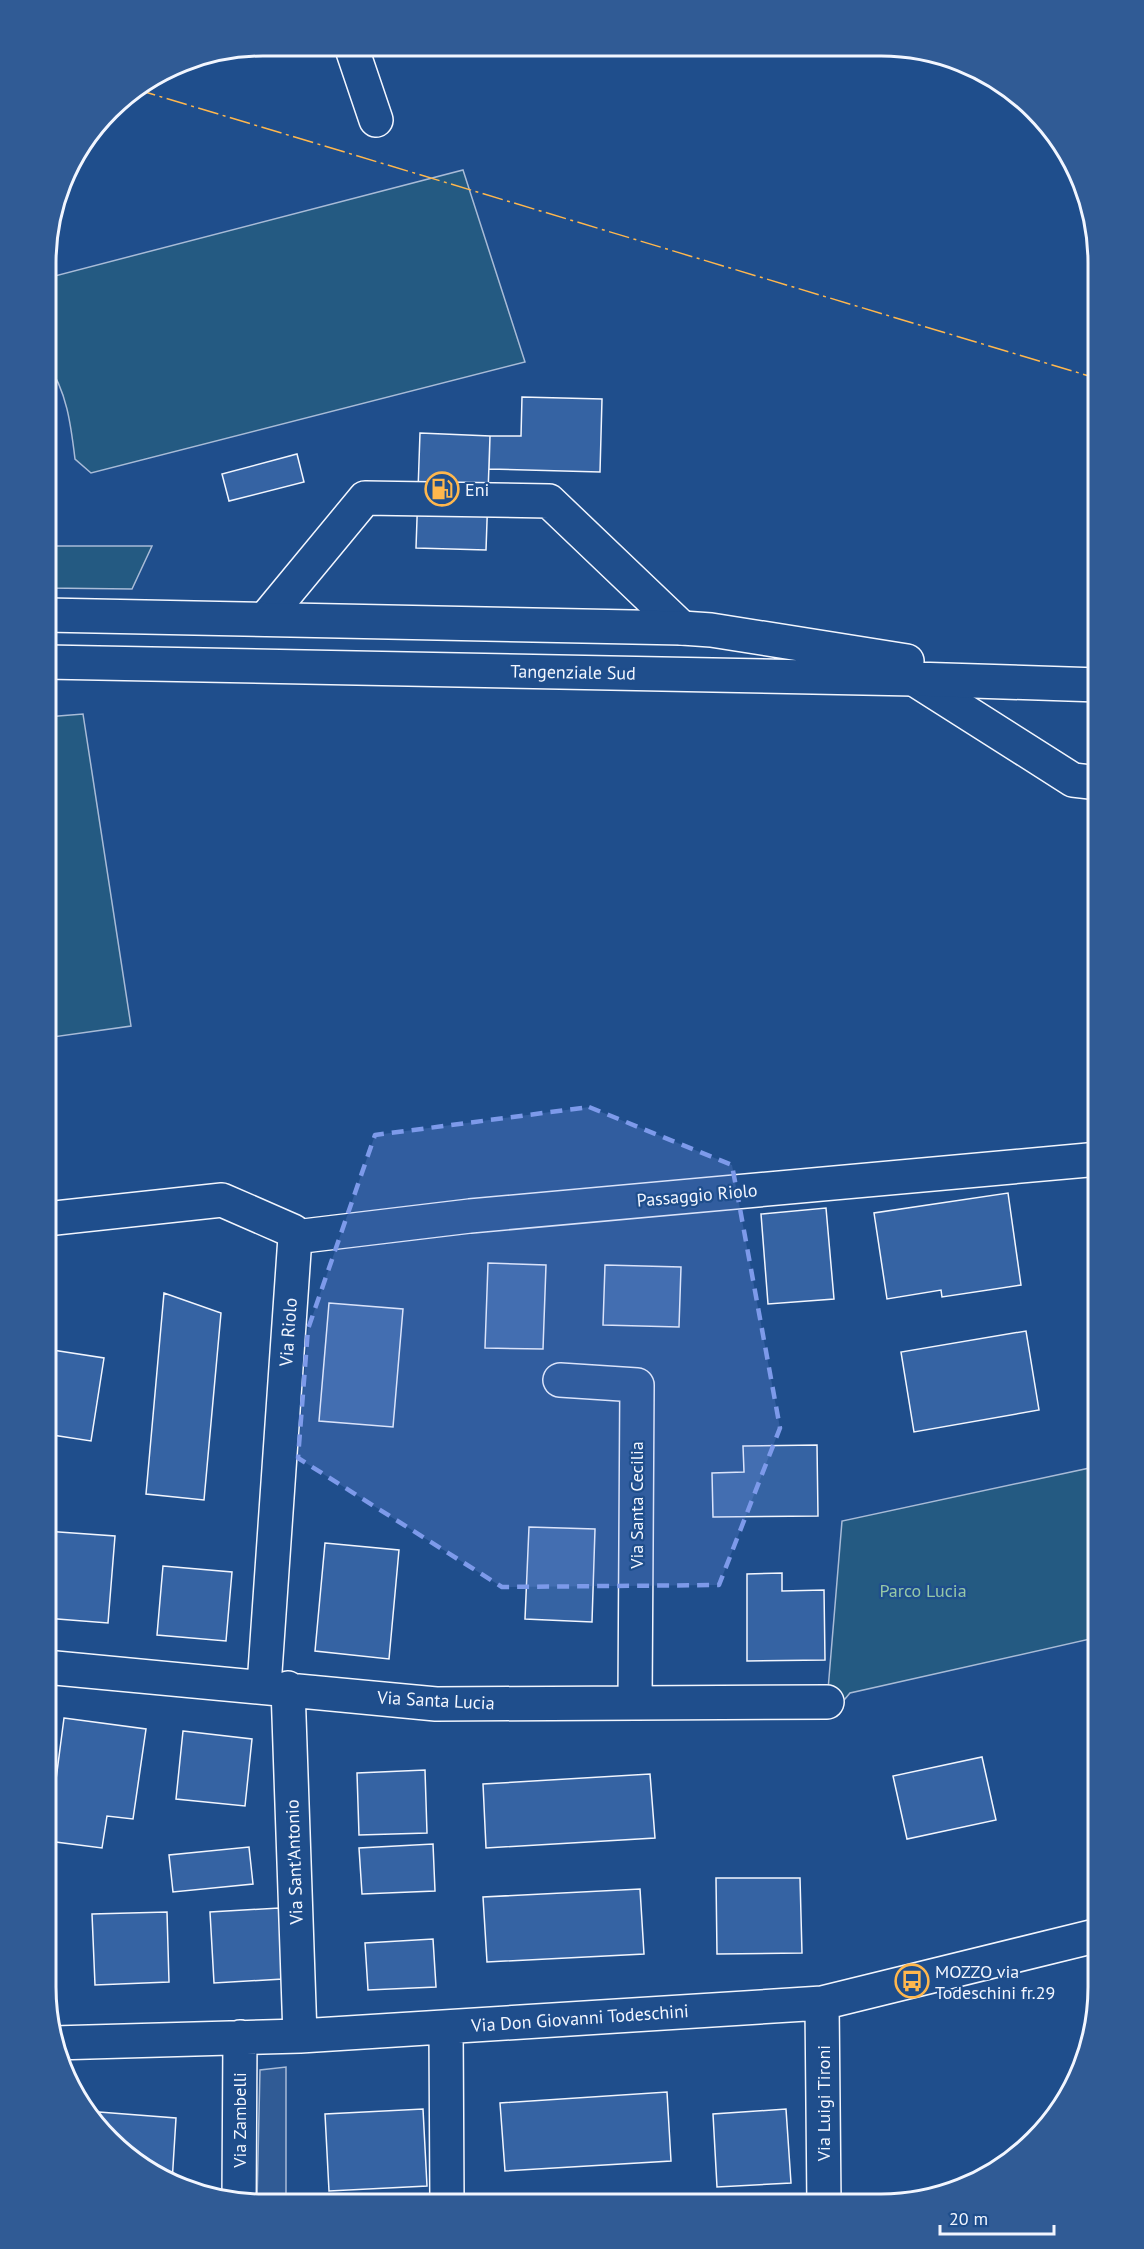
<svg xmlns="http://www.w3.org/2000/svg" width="1144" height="2249" font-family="'PT Sans',sans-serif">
<rect width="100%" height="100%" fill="#1f4e8c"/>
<path fill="#245a82" stroke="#a8bbd7" stroke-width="1.5" d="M463,170L525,362L91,473L75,459C71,426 67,391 47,363V278Z
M46,546H152L132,589L46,588Z
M83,714L131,1026L46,1038V717Z
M1099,1466V1637L850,1693L829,1718L827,1702L842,1521Z"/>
<path fill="#305b95" stroke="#a8bbd7" stroke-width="1.5" d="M286,2067V2202H257L260,2070Z"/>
<path fill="#3563a3" stroke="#f2f6ff" stroke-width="1.5" d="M522,397L602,399L600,472L489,469L490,436H521Z
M420,433L490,436L486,550L416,548Z
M297,454L304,482L229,501L222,474Z
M1008,1193L1021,1285L942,1297L941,1290L887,1299L874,1213Z
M826,1208L834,1299L768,1304L761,1214Z
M488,1263L546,1265L543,1349L485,1348Z
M605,1265L681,1267L679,1327L603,1325Z
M164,1293L221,1313L204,1500L146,1494Z
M329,1303L403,1309L393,1427L319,1421Z
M1026,1331L1039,1410L914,1432L901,1352Z
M46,1349L104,1358L91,1441L46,1434Z
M817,1445L818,1516L713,1517L712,1473L744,1472L743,1446Z
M529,1527L595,1529L592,1622L525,1619Z
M45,1531L115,1536L108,1623L45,1618Z
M325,1543L399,1550L389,1659L315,1651Z
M163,1566L232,1572L226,1641L157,1635Z
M782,1573V1591L824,1590L825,1660L747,1661V1574Z
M64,1718L146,1729L133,1819L107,1816L102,1848L48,1841Z
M183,1731L252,1739L245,1806L176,1799Z
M982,1757L996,1820L907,1839L893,1776Z
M425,1770L427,1833L359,1835L357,1773Z
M650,1774L655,1838L486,1848L483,1784Z
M433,1844L435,1891L362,1894L359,1848Z
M249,1847L253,1884L173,1892L169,1855Z
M716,1878H800L802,1953L717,1954Z
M640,1889L644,1954L487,1962L483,1897Z
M279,1908L283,1979L214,1983L210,1912Z
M167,1912L169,1982L95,1985L92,1914Z
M433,1939L436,1987L368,1990L365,1943Z
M667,2092L671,2161L505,2171L500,2103Z
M423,2109L427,2186L329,2191L325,2114Z
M786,2109L791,2183L717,2187L713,2114Z
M99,2112L176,2118L172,2183L119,2150L99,2119Z"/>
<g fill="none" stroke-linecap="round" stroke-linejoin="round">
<g stroke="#f2f6ff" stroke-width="36">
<path id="minor" d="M351,46L376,120
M265,619L365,498L549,501L682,628
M914,679L1073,780L1099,783
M46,1219L222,1200L293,1231L295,1237L264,1686
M295,1237L470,1216L1099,1159
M560,1380L637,1385L635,1703
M45,1667L436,1704L827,1702
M288,1688L300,2036
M822,2003L824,2204
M446,2027L447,2203
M54,2043L300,2036L822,2003L1099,1935
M239,2202L240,2037"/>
</g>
<g stroke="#f2f6ff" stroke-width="36">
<path id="highway" d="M46,615L682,628L711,630L907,661
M46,662L914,679L1099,685"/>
</g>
<use href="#minor" stroke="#1f4e8c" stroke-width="33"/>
<use href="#highway" stroke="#1f4e8c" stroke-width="33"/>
<path stroke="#ffb74d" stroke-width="1.5" stroke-dasharray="21 4.5 3 4.5" stroke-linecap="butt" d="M135,89L1099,379"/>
</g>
<path fill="#7d9aea" fill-opacity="0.2" stroke="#7d9aea" stroke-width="4.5" stroke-dasharray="12 8" stroke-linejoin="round" d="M589,1107L732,1165L780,1428L719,1585L502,1587L298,1458L308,1329L375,1135Z"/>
<defs>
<g id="fuel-ring" transform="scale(1.725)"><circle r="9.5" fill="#1f4e8c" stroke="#ffb74d" stroke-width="1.5"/><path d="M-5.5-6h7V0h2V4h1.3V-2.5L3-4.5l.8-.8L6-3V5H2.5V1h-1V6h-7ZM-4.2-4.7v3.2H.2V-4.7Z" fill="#ffb74d"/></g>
<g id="bus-ring" transform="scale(1.725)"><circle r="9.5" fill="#1f4e8c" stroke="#ffb74d" stroke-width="1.5"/><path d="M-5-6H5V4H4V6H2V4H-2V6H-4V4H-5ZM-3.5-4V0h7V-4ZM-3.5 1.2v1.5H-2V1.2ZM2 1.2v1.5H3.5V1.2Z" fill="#ffb74d"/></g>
</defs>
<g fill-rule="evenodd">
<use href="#fuel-ring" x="442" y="489"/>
<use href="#bus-ring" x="912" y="1981"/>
</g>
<g text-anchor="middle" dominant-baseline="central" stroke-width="4.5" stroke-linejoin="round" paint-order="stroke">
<g font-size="18" fill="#f2f6ff" stroke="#1f4e8c" text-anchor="start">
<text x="465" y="489">Eni</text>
<text x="935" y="1971">MOZZO via<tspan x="935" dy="21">Todeschini fr.29</tspan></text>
</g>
<g font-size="18" fill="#f2f6ff" stroke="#1f4e8c">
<text transform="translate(573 672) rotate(1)">Tangenziale Sud</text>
<text transform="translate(697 1195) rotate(-5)">Passaggio Riolo</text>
<text transform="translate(288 1332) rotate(-86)">Via Riolo</text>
<text transform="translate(636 1505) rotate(-90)">Via Santa Cecilia</text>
<text transform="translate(436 1700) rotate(3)">Via Santa Lucia</text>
<text transform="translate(294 1862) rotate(-92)">Via Sant'Antonio</text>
<text transform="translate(580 2018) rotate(-4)">Via Don Giovanni Todeschini</text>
<text transform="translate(823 2103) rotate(-90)">Via Luigi Tironi</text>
<text transform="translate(239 2120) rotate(-90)">Via Zambelli</text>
</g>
<g font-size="18" fill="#97c8a6" stroke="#1f4e8c">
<text x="923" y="1590">Parco Lucia</text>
</g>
</g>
<path d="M0 0H1144V2249H0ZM263 56H881A207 207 0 0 1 1088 263V1987A207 207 0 0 1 881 2194H263A207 207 0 0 1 56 1987V263A207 207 0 0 1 263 56Z" fill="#305b95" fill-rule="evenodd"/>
<path fill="none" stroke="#f2f6ff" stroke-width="3" d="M263 56H881A207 207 0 0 1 1088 263V1987A207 207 0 0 1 881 2194H263A207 207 0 0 1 56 1987V263A207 207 0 0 1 263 56Z"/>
<path d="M940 2225v9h114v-9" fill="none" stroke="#f2f6ff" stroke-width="3"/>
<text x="949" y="2225" font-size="18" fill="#f2f6ff" stroke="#1f4e8c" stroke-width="4.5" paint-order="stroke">20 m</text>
</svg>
